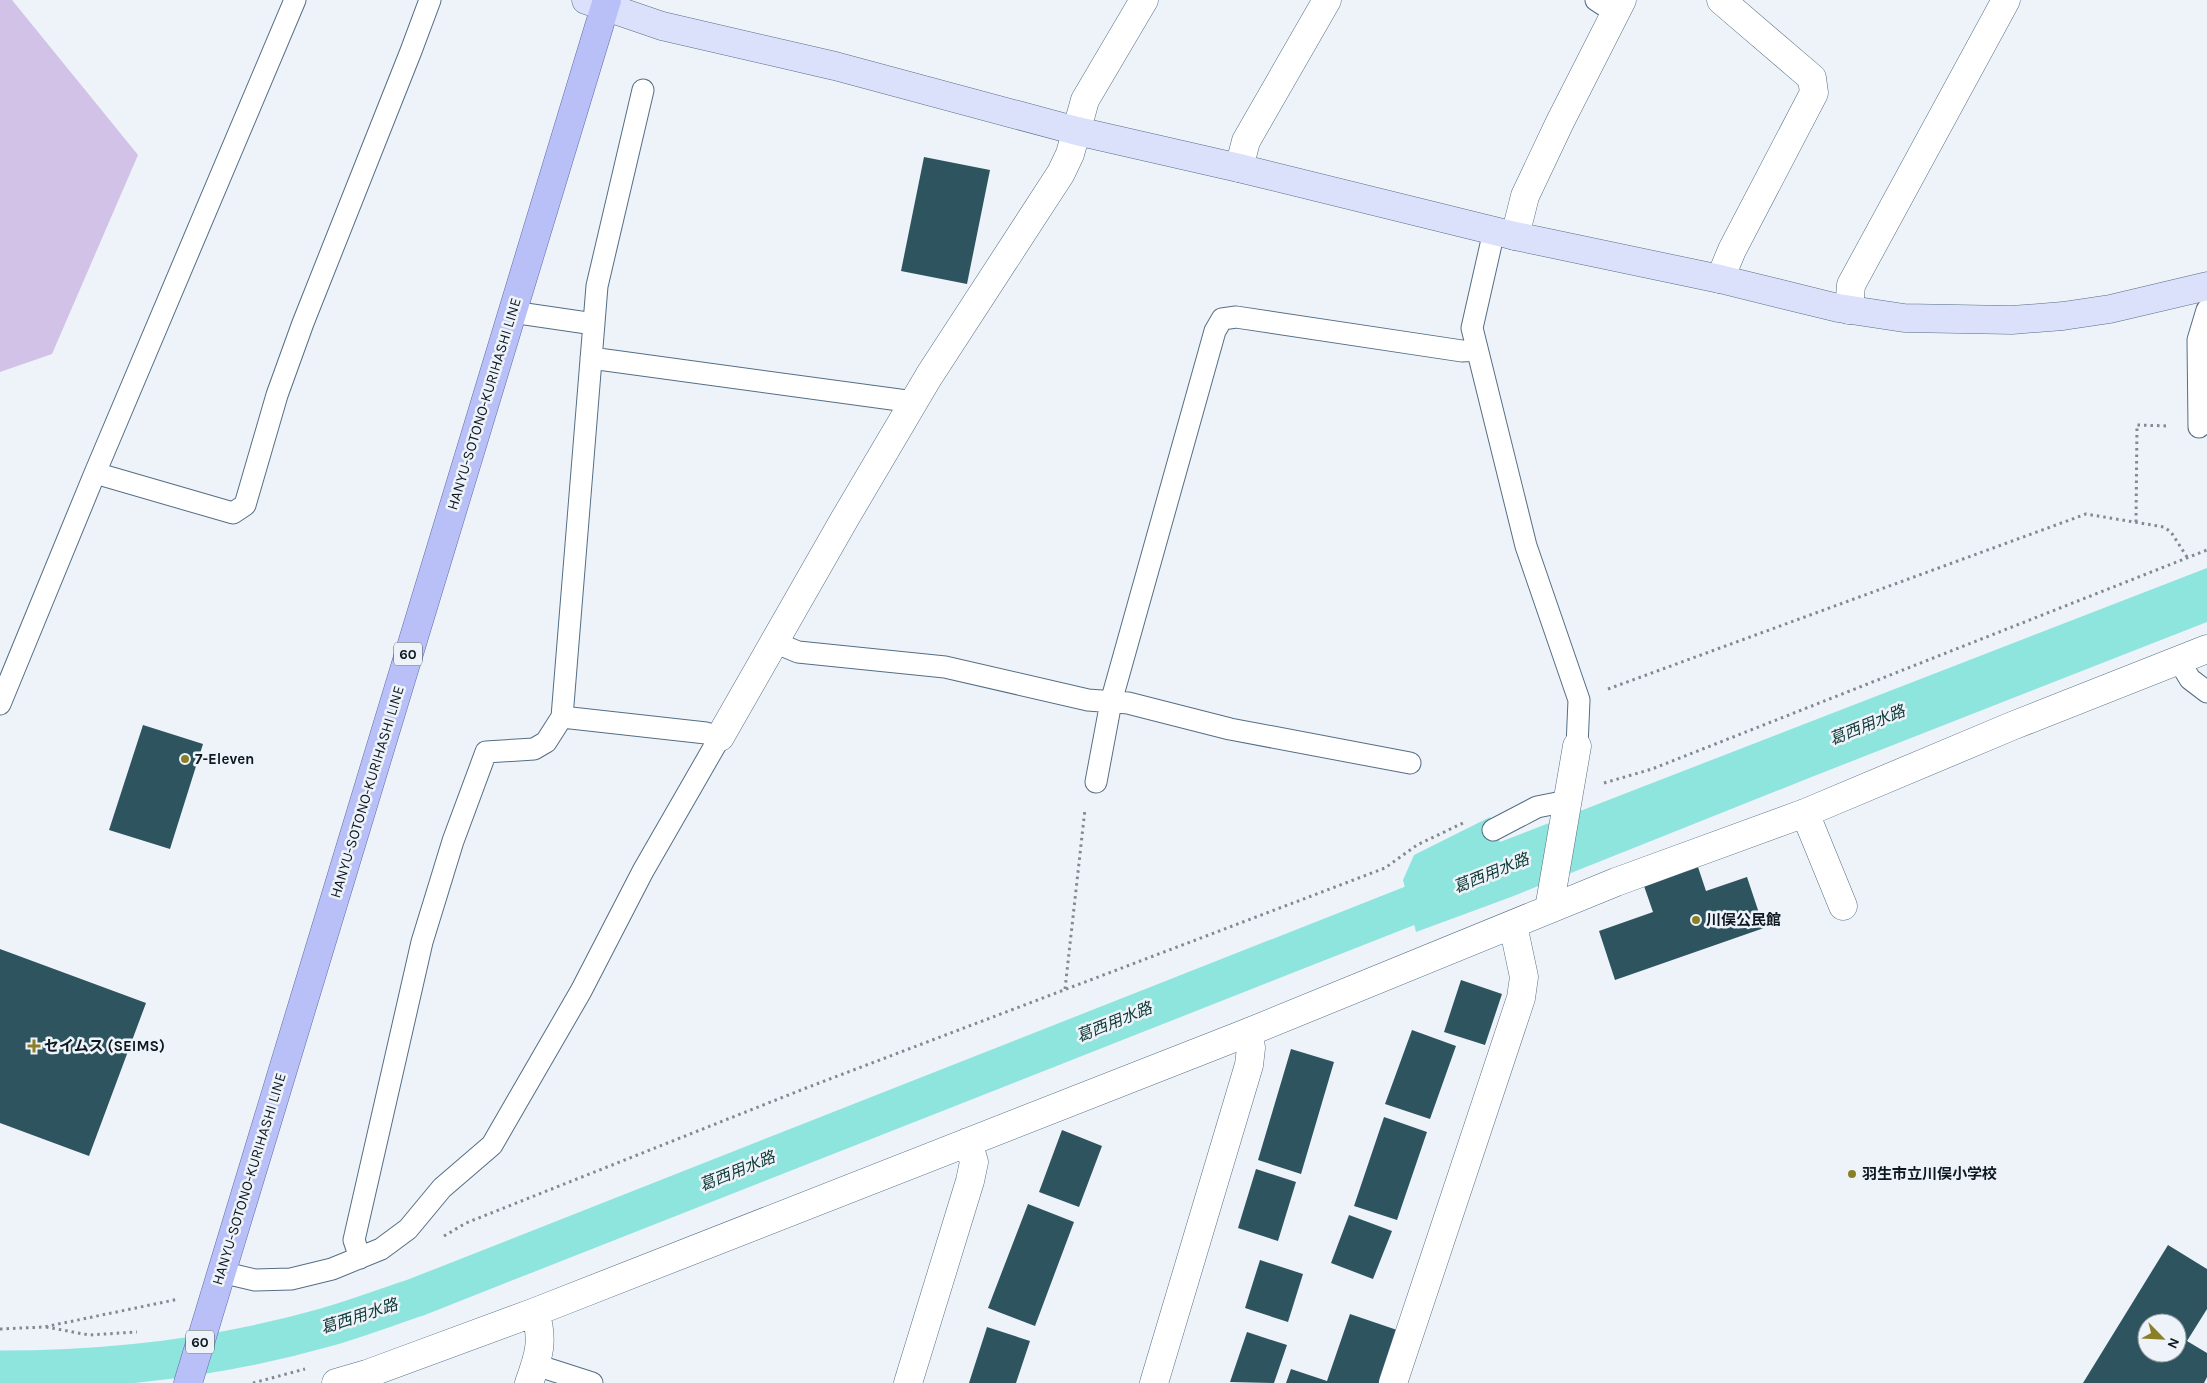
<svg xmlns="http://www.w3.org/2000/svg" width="2207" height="1383" font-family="Karla,'Noto Sans JP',sans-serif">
<rect width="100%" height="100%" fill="#eef3f9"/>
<path fill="#d2c2e7" d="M0,0H12L138,155L52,354L0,372Z"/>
<path fill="#8ee5dd" d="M2207,568V622L1809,778L1511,897L1416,932L1403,880L1414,855L1490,817L1500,842Z"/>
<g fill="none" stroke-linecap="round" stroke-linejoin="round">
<path stroke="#8ee5dd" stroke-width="39" d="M0,1370C110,1370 222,1357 327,1327C358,1318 387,1307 417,1297L1460,886"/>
</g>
<path fill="#2e555f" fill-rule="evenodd" d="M924,157L990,170L967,284L901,271Z
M143,725L203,744L170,849L109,830Z
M1698,867L1706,891L1747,877L1764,928L1615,980L1599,931L1653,912L1644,886Z
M0,949L146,1003L89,1156L0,1123Z
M1461,980L1502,994L1485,1045L1444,1032Z
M1412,1030L1456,1046L1430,1119L1385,1104Z
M1291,1049L1334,1062L1301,1174L1258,1160Z
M1384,1117L1427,1132L1397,1220L1354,1206Z
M1062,1130L1102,1146L1079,1207L1039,1192Z
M1256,1169L1296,1182L1278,1241L1238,1228Z
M1028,1204L1074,1222L1035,1326L988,1308Z
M1349,1215L1392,1231L1373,1279L1331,1263Z
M2168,1245L2207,1269V1309L2187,1341L2207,1353V1377L2204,1383H2083ZM2147,1323H2177V1353H2147Z
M1260,1260L1303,1274L1288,1322L1245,1308Z
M1350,1314L1397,1330L1379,1383H1286L1291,1369L1327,1381Z
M987,1327L1030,1341L1016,1383H969Z
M1247,1332L1287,1345L1274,1383L1230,1382Z"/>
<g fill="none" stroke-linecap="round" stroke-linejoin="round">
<g stroke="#546e85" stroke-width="23">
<path id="lane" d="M1596,0L1616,13
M1494,231L1472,328L1526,546L1579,700L1577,746
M512,312L594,324
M591,358L914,402
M2199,427L2198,340L2207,310
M95,473L233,513L245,505L277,395L303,323L411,51L430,0
M774,642L798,652L945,667L1088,700L1128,703L1230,729L1410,763
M2179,661L2190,679L2207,692
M0,704L95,473L295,0
M1096,782L1111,702L1215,331L1222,319L1236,317L1462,351L1477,350
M1493,830L1537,807L1567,801
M360,1258L354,1240L422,942L453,841L486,752L534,749L546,742L562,717
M221,1272L255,1280L291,1279L332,1269L381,1249L408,1229L442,1188L492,1145L581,991L643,871L720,737L706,733L562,717L597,286L643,90
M536,1365L592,1383"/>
</g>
<g stroke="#546e85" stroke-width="29">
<path id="street" d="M1239,168L1246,141L1327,0
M1515,236L1525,196L1560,122L1622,0
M1720,279L1732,250L1814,93L1812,78L1721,0
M1849,310L1851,285L2006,0
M720,737L844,520L929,376L1061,173L1070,154L1085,100L1144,0
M1805,813L1843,906
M1549,909L1577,746
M336,1383L367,1374L535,1312L1249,1032L1616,882L1805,813L2012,726L2207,649
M529,1383C539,1356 544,1340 535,1312
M908,1383L970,1181L974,1162L968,1142
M1154,1383L1249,1065L1251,1048L1249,1032
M1393,1383L1521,998L1524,977L1513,925"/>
</g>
<g stroke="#546e85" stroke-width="29">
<path id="secondary" d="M586,0L662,26L835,66L1077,131L1239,168L1515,236L1720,279L1838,308L1904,318L2012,320L2063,316L2110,309L2207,286"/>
</g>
<g stroke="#5d6aa9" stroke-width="29">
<path id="primary" d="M188,1383L607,0"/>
</g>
<path stroke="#818991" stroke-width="3" stroke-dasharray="2.5 4" stroke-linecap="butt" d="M2136,522L2137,425L2170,426
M1608,689L2086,514L2164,527L2171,532L2187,557
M1604,783L1652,769L2207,550
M1065,989L1085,809
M444,1236L466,1223L806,1088L1385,868L1417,845L1463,823
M46,1327L89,1335L137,1332
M0,1329L44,1327L179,1299
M253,1383L305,1369"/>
<use href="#lane" stroke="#fff" stroke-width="21"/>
<use href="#street" stroke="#fff" stroke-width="28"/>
<use href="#secondary" stroke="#dbe0fb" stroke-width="28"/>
<use href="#primary" stroke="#b8c0f7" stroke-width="28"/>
</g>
<g fill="#8b7f26" stroke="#eef3f9" stroke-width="2">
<circle cx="185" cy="759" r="5"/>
<circle cx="1696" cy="920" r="5"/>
<path d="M31.5 1038.5h5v5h5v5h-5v5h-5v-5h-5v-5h5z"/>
<circle cx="1852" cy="1174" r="5"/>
</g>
<g text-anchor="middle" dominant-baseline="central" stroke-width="5" stroke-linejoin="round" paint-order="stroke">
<g fill="#eef3f9" stroke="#505a62" stroke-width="1">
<rect x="394" y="642.5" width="28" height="23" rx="4"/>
<rect x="186" y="1330.5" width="28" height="23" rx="4"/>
</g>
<g font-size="14" font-weight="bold" fill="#0d1821">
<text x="408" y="654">60</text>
<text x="200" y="1342">60</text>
</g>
<g font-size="15" fill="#0d1821" stroke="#eef3f9">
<text transform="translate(484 404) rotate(-73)">HANYU-SOTONO-KURIHASHI LINE</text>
<text transform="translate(367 792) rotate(-73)">HANYU-SOTONO-KURIHASHI LINE</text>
<text transform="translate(249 1179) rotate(-73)">HANYU-SOTONO-KURIHASHI LINE</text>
</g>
<g font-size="15" font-weight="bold" fill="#0d1821" stroke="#eef3f9" text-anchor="start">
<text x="195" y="759">7-Eleven</text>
<text x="1706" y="920">川俣公民館</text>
<text x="44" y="1046">セイムス (SEIMS)</text>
<text x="1862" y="1174">羽生市立川俣小学校</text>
</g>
<g font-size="16" font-style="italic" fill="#0c3734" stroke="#eef3f9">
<text transform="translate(1867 725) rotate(-22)">葛西用水路</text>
<text transform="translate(1491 873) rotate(-22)">葛西用水路</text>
<text transform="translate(1114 1022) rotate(-22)">葛西用水路</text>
<text transform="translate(737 1171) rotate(-22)">葛西用水路</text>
<text transform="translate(359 1316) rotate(-18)">葛西用水路</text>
</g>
</g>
<g transform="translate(2162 1338) rotate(114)"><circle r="24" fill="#eef3f9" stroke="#949ba3"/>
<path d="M0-4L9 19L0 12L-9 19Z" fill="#8b7f26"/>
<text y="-8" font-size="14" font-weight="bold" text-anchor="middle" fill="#0d1821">N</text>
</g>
</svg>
